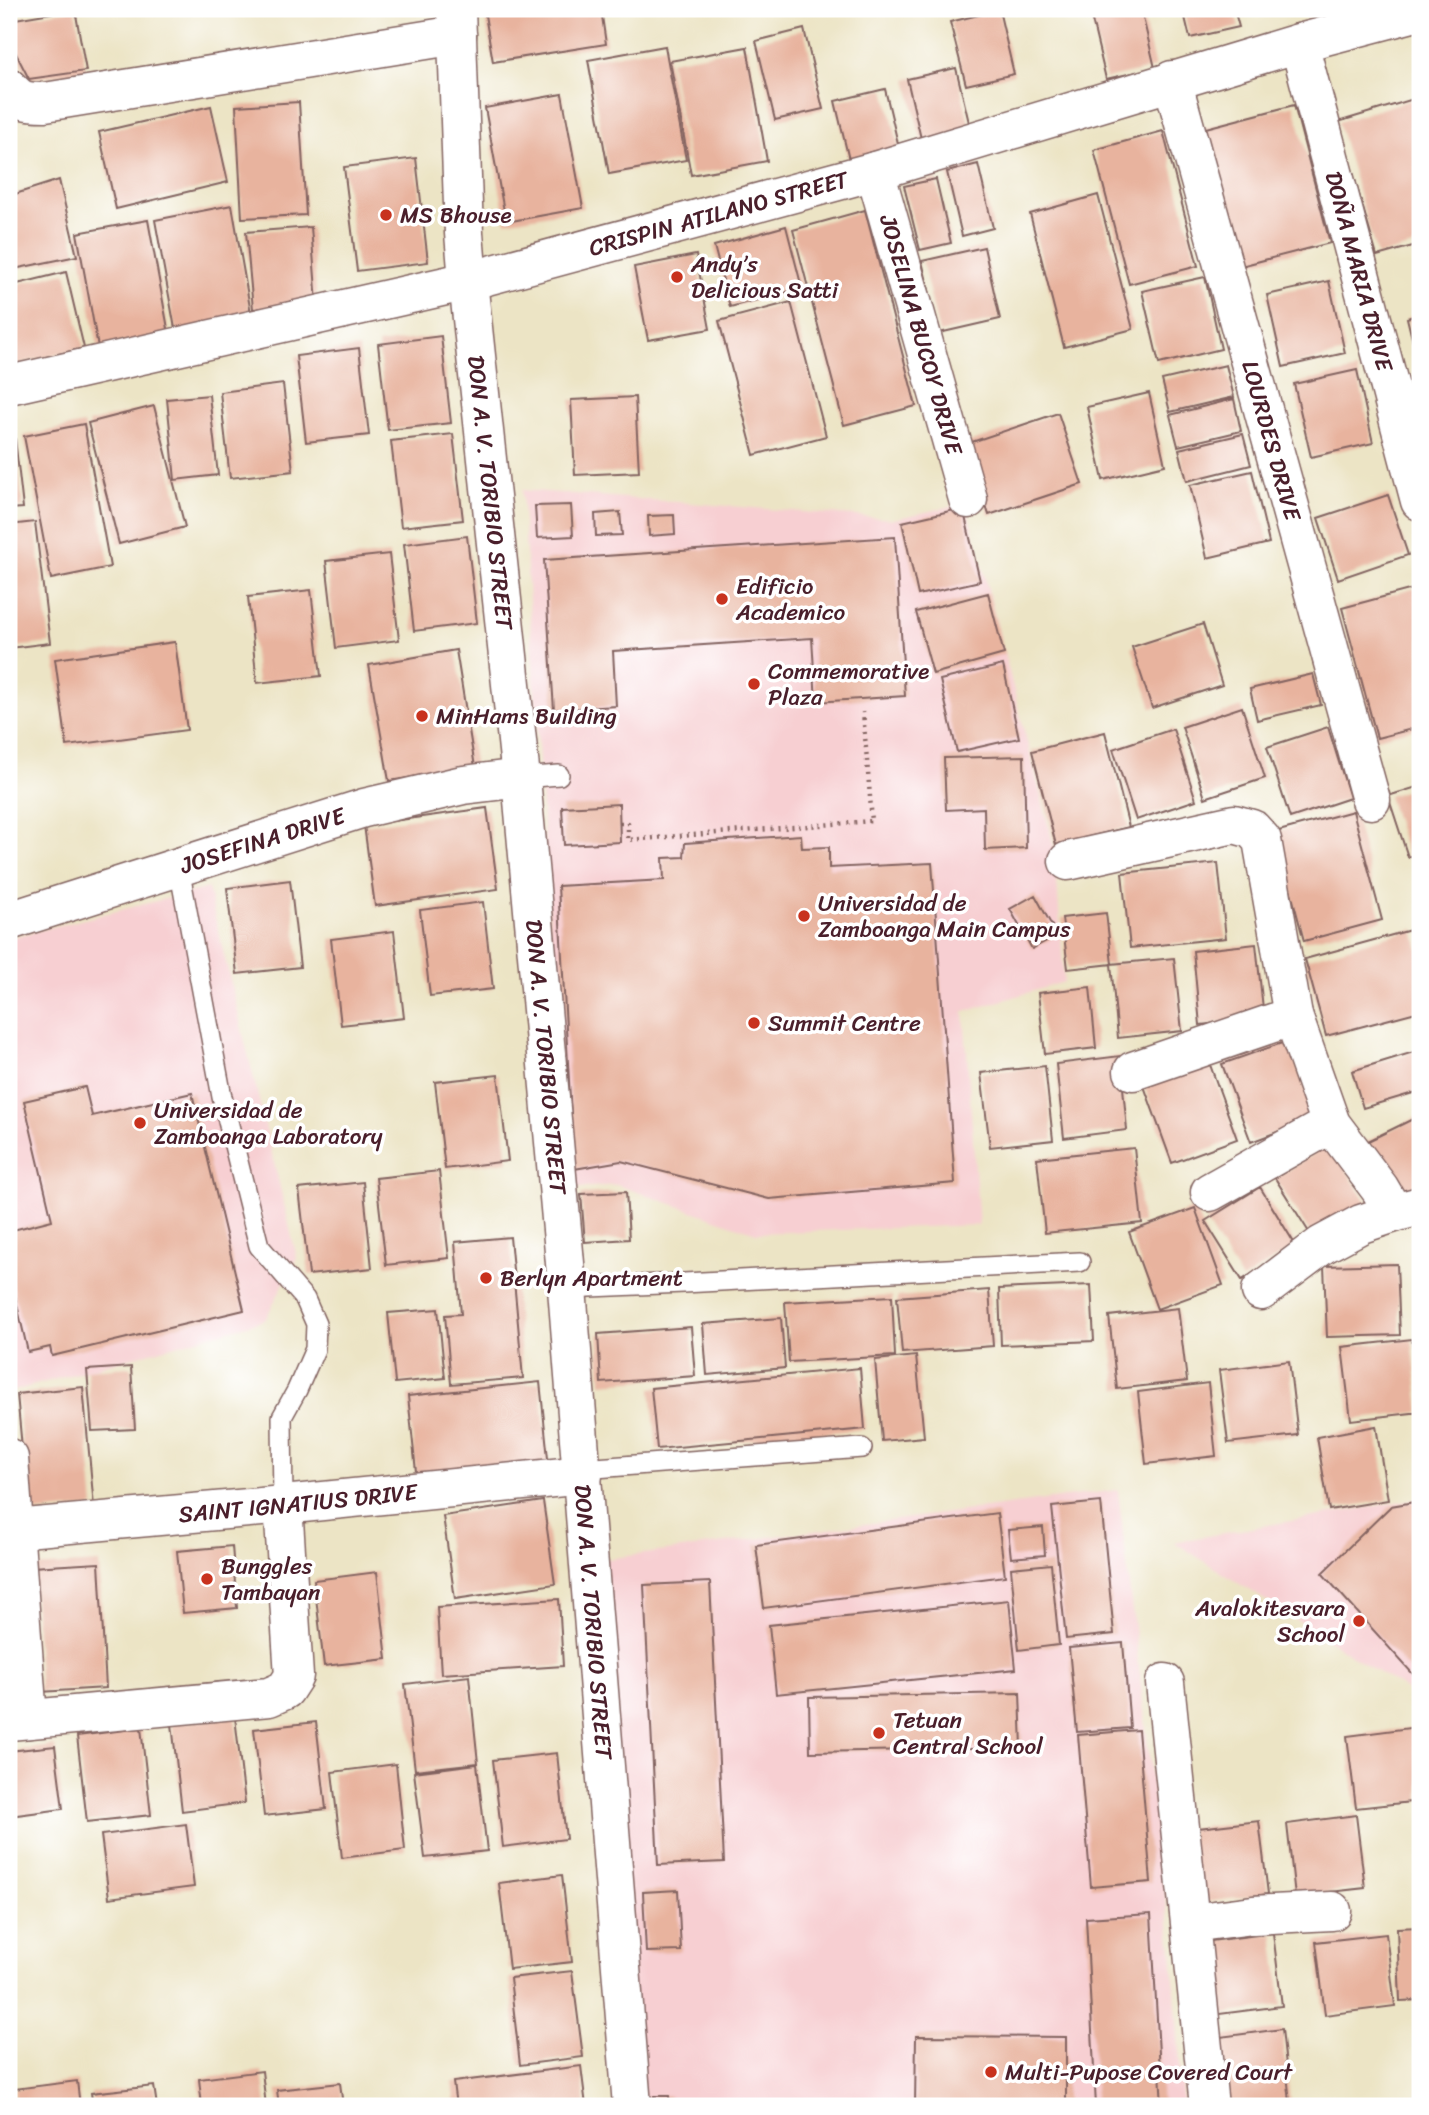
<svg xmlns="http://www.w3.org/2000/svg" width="1429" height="2115" font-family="Sriracha,sans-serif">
<rect width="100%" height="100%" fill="#fff"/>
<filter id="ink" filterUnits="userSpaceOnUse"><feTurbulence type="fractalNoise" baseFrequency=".0143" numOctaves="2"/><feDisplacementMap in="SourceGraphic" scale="14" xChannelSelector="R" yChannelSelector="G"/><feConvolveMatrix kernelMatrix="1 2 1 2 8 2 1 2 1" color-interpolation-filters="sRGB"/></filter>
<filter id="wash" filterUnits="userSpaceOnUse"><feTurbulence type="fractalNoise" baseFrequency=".00686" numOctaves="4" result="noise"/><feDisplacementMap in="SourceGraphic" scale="28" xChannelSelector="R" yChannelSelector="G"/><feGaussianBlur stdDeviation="1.57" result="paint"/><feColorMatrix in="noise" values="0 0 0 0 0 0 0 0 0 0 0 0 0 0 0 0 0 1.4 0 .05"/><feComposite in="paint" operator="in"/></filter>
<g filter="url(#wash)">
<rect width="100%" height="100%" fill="#ece4c5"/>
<path fill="#f7cfd2" d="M522,490L894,519L966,503L1055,851L1064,982L964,1012L979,1225L756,1233L617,1185L566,1189Z
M208,888L297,1258L265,1320L10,1392L9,938Z
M1118,1490L1172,1951L1183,2106H632L599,1560Z
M1420,1498V1699L1174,1542Z"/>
<g id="blocks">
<path fill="#e8b39e" d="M75,9L86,71L29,79L9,40V20Z
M484,9H601L606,44L493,62Z
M1121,9H1141L1155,68L1106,79L1091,16Z
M1183,9H1234L1239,27L1190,38Z
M999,10L1014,74L966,85L950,22Z
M804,29L823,109L775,120L756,41Z
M665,46L686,160L609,174L588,60Z
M747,47L767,161L691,175L670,61Z
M956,68L971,131L922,143L907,79Z
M885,89L900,152L850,164L835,101Z
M562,94L583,208L506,222L485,108Z
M1420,97V244L1377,256L1338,122Z
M299,102L306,215L242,218L236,106Z
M1294,105L1330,243L1237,267L1202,129Z
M211,106L228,182L116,209L99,132Z
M1163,131L1198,266L1129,284L1094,150Z
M416,158L428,262L357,271L344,167Z
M978,164L993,228L962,236L947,172Z
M936,179L951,243L920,250L904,186Z
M59,180L77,256L9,270V196Z
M1098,195L1133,329L1064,347L1030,214Z
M232,205L252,319L176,334L155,220Z
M865,210L916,406L844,425L793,230Z
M148,220L169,334L98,347L77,233Z
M786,226L802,288L730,307L714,246Z
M311,227L317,303L253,309L246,232Z
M984,247L1000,319L939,333L922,261Z
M696,255L710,329L648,340L634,267Z
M66,272L84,348L9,366V286Z
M1205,277L1221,349L1159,364L1142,291Z
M1329,281L1345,353L1283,367L1267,295Z
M791,302L826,436L754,455L719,321Z
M1420,314V367H1419L1407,318Z
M441,336L451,423L388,430L378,344Z
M359,348L369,435L306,442L296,356Z
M1226,365L1234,397L1170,412L1162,380Z
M1357,370L1373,443L1311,457L1294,384Z
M283,384L293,471L230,478L220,392Z
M1149,393L1165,465L1103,480L1087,407Z
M209,395L218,475L175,480L167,399Z
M635,397L639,472L575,475L571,400Z
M1234,399L1241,431L1178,446L1170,415Z
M154,406L185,527L119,544L88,423Z
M1058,413L1082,484L989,515L966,444Z
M9,421H13L23,508L9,509Z
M84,424L110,567L51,579L24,436Z
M453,434L463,520L401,527L391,441Z
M1243,434L1251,465L1187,481L1179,449Z
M1252,471L1269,543L1207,558L1190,485Z
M1388,495L1408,555L1338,579L1318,518Z
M571,505L573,536L537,538L535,506Z
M963,508L980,581L918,595L902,522Z
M620,512L622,535L596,536L595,514Z
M674,515L675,534L649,536L648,516Z
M35,522L50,643L9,648V525Z
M467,536L477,623L414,631L404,544Z
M895,537L905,696L816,702L812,638L613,651L616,706L554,710L544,560Z
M389,554L399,640L336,648L326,561Z
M1420,587V727L1377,738L1342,608Z
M311,590L321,676L257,683L248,597Z
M988,593L1004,654L933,674L916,612Z
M1203,624L1222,685L1152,708L1132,647Z
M175,642L187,730L67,746L55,659Z
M456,650L475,767L389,781L369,665Z
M1003,665L1019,738L957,752L940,680Z
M1313,674L1321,705L1257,720L1250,689Z
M1242,707L1265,778L1205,798L1182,727Z
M9,719L16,741L9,743Z
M1328,727L1350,798L1290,818L1267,747Z
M1173,729L1196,800L1136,820L1113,749Z
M1105,732L1129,827L1056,845L1032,751Z
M1024,756L1026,848L985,850L984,808L946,810L944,758Z
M1420,786V853L1408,857L1388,796Z
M619,804L620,842L564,845L562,807Z
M487,808L498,889L375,906L364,825Z
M1353,811L1382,920L1304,941L1275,832Z
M801,835L802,848L829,847V868L932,863L955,1183L769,1199L621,1161L574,1169L558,886L664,880L663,858L684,857L685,843Z
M1218,863L1226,938L1130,948L1122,873Z
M290,880L300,967L237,974L227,888Z
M1035,895L1057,935L1032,949L1010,909Z
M483,902L493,989L430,996L420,910Z
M1106,913L1112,964L1068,969L1062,918Z
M1414,929L1420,954V1011L1326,1036L1305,959Z
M394,931L404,1018L341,1025L331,939Z
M1256,944L1264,1018L1200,1025L1193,951Z
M1174,958L1182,1031L1118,1038L1111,964Z
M1090,987L1096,1048L1045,1054L1038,993Z
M1288,1041L1316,1117L1251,1142L1222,1064Z
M1420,1050V1091L1363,1108L1352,1071Z
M1120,1056L1127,1130L1064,1138L1056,1064Z
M1209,1062L1237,1139L1172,1163L1144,1086Z
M1045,1066L1053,1140L990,1147L981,1073Z
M498,1075L508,1161L445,1169L435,1082Z
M85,1087L92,1116L192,1093L244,1310L52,1356L50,1347L28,1352L9,1270V1231L52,1220L24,1101Z
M1419,1116L1420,1119V1191L1396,1203L1366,1142Z
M1330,1144L1367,1203L1312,1237L1275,1178Z
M1134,1148L1142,1223L1045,1233L1037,1158Z
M439,1171L449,1258L386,1265L376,1178Z
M363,1182L372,1268L309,1275L299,1189Z
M1260,1187L1296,1246L1242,1280L1205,1221Z
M626,1192L629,1239L585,1242L581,1194Z
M1195,1208L1223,1285L1157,1309L1129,1232Z
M510,1237L523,1378L451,1384L445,1315L461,1314L455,1242Z
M1397,1264L1400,1335L1327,1337L1324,1266Z
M1091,1285L1094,1341L1001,1345L999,1289Z
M989,1290L993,1346L902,1353L897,1297Z
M892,1296L895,1356L789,1362L785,1302Z
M1178,1308L1187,1381L1117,1389L1109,1316Z
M438,1309L445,1378L395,1383L388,1313Z
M781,1318L785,1368L707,1375L703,1324Z
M691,1327L695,1376L601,1383L598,1334Z
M1412,1339L1420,1412L1351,1420L1342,1347Z
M916,1356L924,1437L882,1441L875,1360Z
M1289,1361L1298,1435L1228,1443L1219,1370Z
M131,1367L135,1429L92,1431L87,1370Z
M860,1368L865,1429L657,1449L651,1388Z
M540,1382L549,1468L417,1481L408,1396Z
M1208,1383L1216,1456L1146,1464L1138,1392Z
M83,1387L94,1507L28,1513L17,1394Z
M1376,1426L1388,1500L1329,1510L1317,1437Z
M543,1501L555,1584L455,1599L443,1516Z
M1420,1501V1682L1322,1573L1391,1506Z
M1101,1502L1114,1634L1066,1639L1052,1507Z
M997,1513L1005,1576L764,1608L756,1545Z
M1043,1527L1045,1555L1011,1558L1008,1530Z
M232,1546L237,1608L183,1613L177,1551Z
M99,1563L106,1688L40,1692L32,1567Z
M1051,1564L1059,1645L1019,1650L1011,1568Z
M377,1572L387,1659L324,1666L314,1580Z
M710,1582L724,1862L658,1865L644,1585Z
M559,1599L563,1666L441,1674L437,1607Z
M1009,1600L1016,1669L776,1694L769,1625Z
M1123,1643L1130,1728L1077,1732L1069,1648Z
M469,1676L478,1763L415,1770L405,1684Z
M1020,1693L1022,1748L810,1752L809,1697Z
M235,1717L245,1803L182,1811L172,1724Z
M316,1722L326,1809L264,1816L254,1729Z
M1417,1727L1420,1755V1801L1356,1808L1347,1736Z
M141,1728L151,1815L87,1822L77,1736Z
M1138,1730L1151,1882L1091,1887L1078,1735Z
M55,1746L63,1809L9,1816V1751Z
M557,1753L566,1839L503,1847L493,1760Z
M396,1764L405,1850L342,1858L332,1772Z
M477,1764L487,1851L425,1858L414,1772Z
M1356,1815L1365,1888L1295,1896L1287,1824Z
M1259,1821L1268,1894L1198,1903L1190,1829Z
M186,1824L194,1887L109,1898L101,1835Z
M562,1875L572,1962L509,1969L499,1883Z
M678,1890L681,1951L646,1952L643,1892Z
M1151,1914L1162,2106H1096L1086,1918Z
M1420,1927V2000L1400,2001L1397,1928Z
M1273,1933L1282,2006L1212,2015L1203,1942Z
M1386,1934L1395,2006L1325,2015L1316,1942Z
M572,1971L583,2057L520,2065L510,1978Z
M1282,2029L1290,2102L1256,2106H1220L1212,2038Z
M916,2036L1066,2037V2106H915Z
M581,2066L586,2106H456L453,2082Z
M262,2071L266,2106H202L199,2079Z
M77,2081L80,2106H16L14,2089Z
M340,2083L343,2106H279L277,2090Z
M154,2086L157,2106H93L91,2093Z
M654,2096H669L670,2106H654Z"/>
</g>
</g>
<g filter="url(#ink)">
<use href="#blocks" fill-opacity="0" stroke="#836461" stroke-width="2"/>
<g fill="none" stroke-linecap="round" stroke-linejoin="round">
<g stroke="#836461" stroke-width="22">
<path id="service" d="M521,778L559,775
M179,868L222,1097L259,1246L305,1299L316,1324L315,1349L297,1390L282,1417L283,1505
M567,1288L684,1283L1080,1262
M582,1469L862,1448"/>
</g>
<g stroke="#836461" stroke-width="41">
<g id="minor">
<path id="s1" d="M1299,43L1420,501"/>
<path id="s2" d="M1172,80L1371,800"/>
<path d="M9,88C21,102 27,102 45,102L457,35"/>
<path id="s3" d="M875,171L968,499"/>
<path id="s4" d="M9,385L468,281L875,171L1299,43L1420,11"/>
<path d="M1068,861L1234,824L1252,829L1262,840L1293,1016L1331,1124L1380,1189L1394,1213L1420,1206"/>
<path id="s5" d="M9,921L364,808L463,785L521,778"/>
<path d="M1133,1071L1293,1016"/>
<path d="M1210,1192L1331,1124"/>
<path d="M1261,1291L1322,1245L1361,1224L1394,1213"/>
<path d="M9,1458L28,1719"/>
<path id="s6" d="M14,1529L283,1505L583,1475"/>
<path d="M1165,1683L1209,2106"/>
<path d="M9,1721L269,1697L285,1690L294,1676L283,1505"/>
<path d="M1191,1923L1253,1915L1332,1911"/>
</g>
</g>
<g stroke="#836461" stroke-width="41">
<g id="tertiary">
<path id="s7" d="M456,9L464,233L468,281L521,778L565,1263L632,2106"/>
</g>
</g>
<path stroke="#836461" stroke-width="4.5" stroke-dasharray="2 5" stroke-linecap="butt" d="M620,823H628V840L872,821L863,712"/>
<use href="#service" stroke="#fff" stroke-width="19"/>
<use href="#minor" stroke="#fff" stroke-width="38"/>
<use href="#tertiary" stroke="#fff" stroke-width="38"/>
</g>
</g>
<g fill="#c8321e" stroke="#fff" stroke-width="2.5">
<circle cx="386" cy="215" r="7"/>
<circle cx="677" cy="277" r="7"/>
<circle cx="722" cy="599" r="7"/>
<circle cx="754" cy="684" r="7"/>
<circle cx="422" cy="716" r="7"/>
<circle cx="804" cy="916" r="7"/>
<circle cx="754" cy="1023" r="7"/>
<circle cx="140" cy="1123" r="7"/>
<circle cx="486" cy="1278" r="7"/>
<circle cx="207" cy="1579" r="7"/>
<circle cx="1359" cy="1621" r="7"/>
<circle cx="879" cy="1733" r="7"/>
<circle cx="991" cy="2072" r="7"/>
</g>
<g text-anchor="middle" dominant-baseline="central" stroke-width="7" stroke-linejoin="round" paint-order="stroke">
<g font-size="23" fill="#4a1f2b" stroke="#fff">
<text stroke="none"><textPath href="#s4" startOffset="730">CRISPIN ATILANO STREET</textPath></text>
<text stroke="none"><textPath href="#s1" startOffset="236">DOÑA MARIA DRIVE</textPath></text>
<text stroke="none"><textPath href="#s3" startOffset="170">JOSELINA BUCOY DRIVE</textPath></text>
<text stroke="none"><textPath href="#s2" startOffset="374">LOURDES DRIVE</textPath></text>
<text stroke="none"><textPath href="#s7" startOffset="485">DON A. V. TORIBIO STREET</textPath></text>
<text stroke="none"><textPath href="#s5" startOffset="266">JOSEFINA DRIVE</textPath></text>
<text stroke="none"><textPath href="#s7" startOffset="1052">DON A. V. TORIBIO STREET</textPath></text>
<text stroke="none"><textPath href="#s6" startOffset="285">SAINT IGNATIUS DRIVE</textPath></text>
<text stroke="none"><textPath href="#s7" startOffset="1619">DON A. V. TORIBIO STREET</textPath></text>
</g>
<g font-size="23" fill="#4a1f2b" stroke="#fff" text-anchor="start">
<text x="400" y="215">MS Bhouse</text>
<text x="691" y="264">Andy’s<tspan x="691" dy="26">Delicious Satti</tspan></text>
<text x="736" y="586">Edificio<tspan x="736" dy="26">Academico</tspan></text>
<text x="768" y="671">Commemorative<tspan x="768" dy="26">Plaza</tspan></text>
<text x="436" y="716">MinHams Building</text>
<text x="818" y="903">Universidad de<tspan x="818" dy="26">Zamboanga Main Campus</tspan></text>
<text x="768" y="1023">Summit Centre</text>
<text x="154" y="1110">Universidad de<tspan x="154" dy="26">Zamboanga Laboratory</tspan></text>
<text x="500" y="1278">Berlyn Apartment</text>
<text x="221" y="1566">Bunggles<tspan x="221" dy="26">Tambayan</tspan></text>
<text x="1345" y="1608" text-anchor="end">Avalokitesvara<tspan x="1345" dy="26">School</tspan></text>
<text x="893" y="1720">Tetuan<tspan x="893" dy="26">Central School</tspan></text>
<text x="1005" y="2072">Multi-Pupose Covered Court</text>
</g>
</g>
<rect width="1429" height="2115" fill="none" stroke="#fff" stroke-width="35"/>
</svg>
